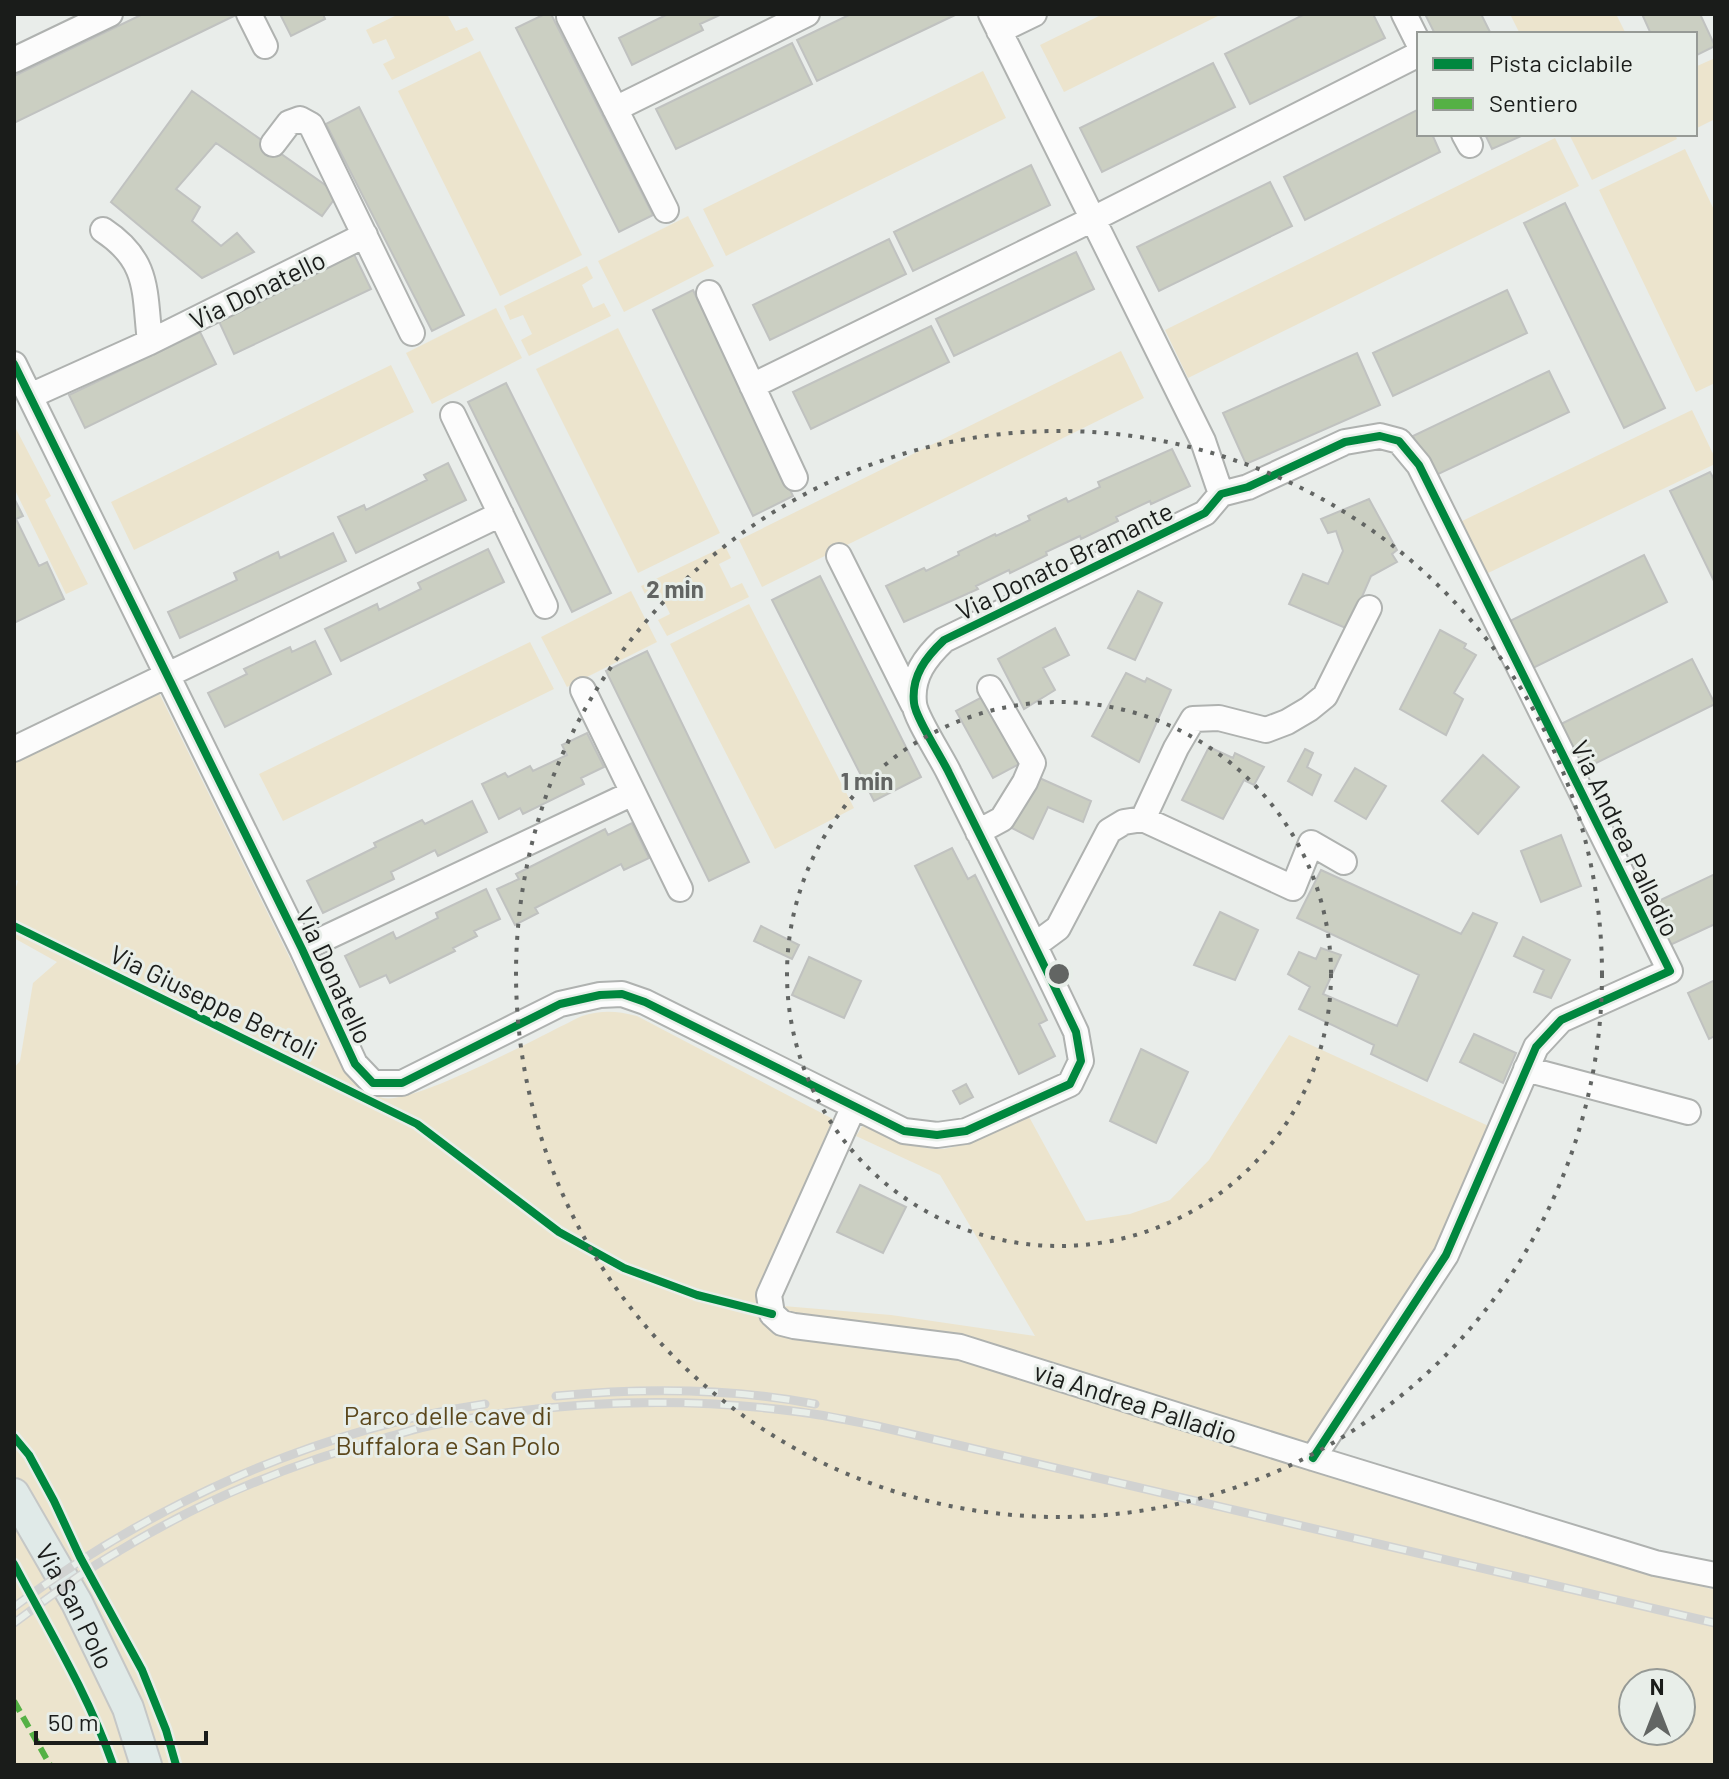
<svg xmlns="http://www.w3.org/2000/svg" width="1729" height="1779" font-family="Barlow,sans-serif">
<rect width="100%" height="100%" fill="#e9edea"/>
<path fill="#ece4cd" fill-rule="evenodd" d="M399,14H447L456,31L467,27L474,40L392,80L383,64L395,58L386,39L373,44L366,30Z
M1103,14H1222L1064,92L1040,45Z
M1510,14H1616L1626,34H1520Z
M480,51L582,255L500,296L398,91Z
M1715,58V119L1695,129V67Z
M983,71L1006,118L726,256L703,209Z
M1569,134H1675L1677,139L1592,180Z
M1555,138L1579,186L1188,378L1165,330Z
M1685,149L1715,212V383L1696,392L1599,190Z
M688,216L714,266L624,312L598,261Z
M587,266L593,278L582,285L593,308L604,303L611,316L529,356L521,340L532,334L523,315L510,320L504,306Z
M496,308L522,358L432,404L406,353Z
M618,328L720,533L638,573L536,369Z
M1121,351L1144,398L762,587L739,540Z
M391,365L414,412L134,550L111,502Z
M1692,410L1715,458V464L1486,574L1460,522Z
M14,425L51,496L45,500L88,584L66,594L14,488Z
M725,546L731,558L719,564L731,588L742,583L749,597L667,636L658,620L670,614L661,595L648,600L641,586Z
M631,591L657,642L567,687L541,637Z
M749,604L854,808L775,849L670,644Z
M530,642L554,689L283,821L259,774Z
M159,693L347,1074C357,1082 370,1095 383,1098C415,1105 546,1033 582,1016C603,1010 616,1011 637,1016L833,1119L764,1277L759,1304L891,1315L1035,1336L940,1175L856,1136L863,1125C887,1135 913,1149 940,1149C965,1148 1004,1125 1028,1115L1086,1221L1130,1214L1170,1200L1209,1160L1289,1035L1493,1128L1442,1252L1307,1469L1598,1558L1715,1590V1765H14V1068L20,1061L33,983L57,962L14,938V893L18,881L14,879V762ZM1633,1683H1681V1731H1633Z"/>
<path fill="#cbcfc2" stroke="#c0c2c0" stroke-width="2" d="M143,14H238L14,123V76Z
M280,14H323L325,19L291,36Z
M545,14H551L653,215L619,232L516,28Z
M668,14H722L700,24L703,30L632,65L619,38Z
M851,14H955V15L817,81L797,40Z
M1305,14H1373L1385,38L1250,104L1225,54Z
M1425,14H1481L1491,34H1435Z
M1642,14H1700L1715,46L1695,56V34H1651Z
M792,43L812,84L676,149L656,109Z
M1213,63L1235,107L1102,172L1080,128Z
M192,91L338,194L322,216L216,143L176,189L200,207L192,221L221,246L237,233L254,252L202,278L111,202Z
M359,107L464,315L432,331L326,124Z
M1419,109V134H1432L1440,152L1305,220L1284,177Z
M1485,134H1526L1492,149Z
M1031,165L1050,205L913,271L894,232Z
M1270,182L1292,226L1159,291L1137,247Z
M1565,203L1665,408L1624,428L1524,223Z
M889,239L906,274L770,340L753,305Z
M352,250L371,289L234,354L216,315Z
M1076,252L1094,289L954,356L936,319Z
M693,290L793,496L753,516L653,310Z
M1507,290L1527,333L1393,396L1373,353Z
M931,326L949,362L811,429L793,392Z
M200,332L216,364L85,428L69,395Z
M1357,353L1380,405L1246,464L1223,413Z
M1549,371L1569,412L1432,477L1413,436Z
M506,383L611,593L572,612L468,402Z
M1172,449L1190,486L1151,504L1150,501L1116,517L1118,521L1081,539L1080,536L1046,552L1047,555L1010,573L1009,570L976,586L978,589L904,622L886,586L924,568L926,571L959,555L958,552L995,534L996,536L1030,520L1028,516L1066,498L1068,502L1100,487L1098,482Z
M448,463L466,500L356,553L338,517L364,505L366,510L427,480L424,475Z
M1710,472L1715,481V583L1670,491Z
M14,498L23,516L16,519L39,566L47,562L64,599L14,623Z
M1369,499L1397,550L1392,554L1397,562L1371,576L1348,629L1289,604L1303,574L1328,584L1343,551L1336,531L1328,533L1321,519Z
M333,533L346,561L180,638L168,612L237,580L234,573L278,552L280,558Z
M488,549L504,582L341,661L325,629L377,604L379,610L421,589L418,583Z
M1644,555L1667,602L1527,671L1504,624Z
M820,576L921,777L874,801L772,600Z
M1138,591L1162,603L1135,660L1108,648Z
M1055,628L1069,655L1043,668L1055,690L1024,709L998,659Z
M1440,630L1466,644L1464,648L1476,655L1454,693L1463,699L1446,735L1400,709Z
M315,641L331,674L225,727L208,693L247,674L244,669L290,647L292,652Z
M647,651L749,862L709,881L606,671Z
M1692,659L1715,704L1578,772L1555,727Z
M1126,673L1145,682L1147,678L1171,690L1139,762L1092,736Z
M984,696L1021,763L993,778L956,711Z
M587,733L604,767L581,778L584,784L523,814L520,808L499,819L482,784L505,773L508,777L530,766L533,771L567,755L562,745Z
M1209,747L1233,758L1235,753L1264,767L1254,785L1244,780L1223,819L1182,800Z
M1305,749L1313,753L1307,767L1321,775L1312,795L1288,781Z
M1483,755L1519,787L1478,834L1442,801Z
M1355,768L1386,786L1366,819L1335,801Z
M1035,776L1091,801L1083,822L1048,807L1033,839L1008,826Z
M472,801L487,832L438,856L435,850L391,872L394,879L323,913L307,881L376,847L374,843L422,820L425,824Z
M632,823L649,858L624,870L621,864L535,908L538,913L515,925L497,889L519,879L516,874L605,829L608,835Z
M1561,835L1581,886L1541,902L1521,851Z
M952,848L968,879L975,875L1047,1020L1039,1024L1055,1056L1019,1074L915,866Z
M1321,870L1461,934L1473,913L1497,923L1427,1081L1371,1054L1374,1045L1299,1009L1310,987L1288,974L1299,952L1316,959L1321,948L1341,955L1323,994L1397,1026L1419,975L1297,918Z
M1715,874V924L1668,946L1648,906Z
M486,889L500,919L474,931L477,936L453,948L455,951L390,983L386,975L360,987L345,956L393,932L396,939L438,918L436,913Z
M1220,912L1258,930L1235,980L1194,965Z
M761,926L799,945L792,959L754,941Z
M1523,937L1570,960L1551,998L1534,992L1544,970L1514,956Z
M809,957L861,981L844,1018L792,995Z
M1715,980V1036L1709,1039L1688,993Z
M1474,1034L1516,1053L1503,1083L1460,1062Z
M1141,1049L1188,1072L1156,1143L1110,1121Z
M966,1084L973,1097L960,1104L953,1091Z
M860,1185L906,1207L883,1253L837,1232Z"/>
<g fill="none" stroke-linecap="round" stroke-linejoin="round">
<g stroke="#afb2b0" stroke-width="28">
<path id="minor" d="M249,14L265,46
M991,14L1203,441L1221,494
M1404,14L1419,44
M569,17L666,210
M999,31L1034,14
M14,60L110,14
M615,109L807,14
M1464,134L1470,145
M273,144L289,123L300,119L311,125L412,333
M103,230C150,261 144,291 150,342
M709,293L795,478
M14,364L302,949L355,1064L373,1083H402L560,1004L600,995L622,994L645,1002L904,1131L937,1135L966,1131L1070,1084L1081,1061L1076,1032C1035,945 992,859 949,773C942,758 915,717 914,703C911,676 926,657 944,640L1205,513L1221,494L1248,487L1345,442L1380,436L1399,441L1419,465L1670,971L1561,1020L1536,1047L1446,1255L1313,1458
M752,386L1093,219L1419,54
M30,396L150,342L365,235
M453,415L545,606
M839,556L913,704
M583,690L680,889
M14,749L501,514
M1143,819L1176,748L1193,719L1219,718L1266,730L1287,722L1309,709L1325,696L1369,608
M978,832L1002,819L1025,782L1033,763L990,688
M1035,945L1058,928L1109,831L1124,822L1143,819L1293,888L1311,843L1344,862
M302,949L633,793
M1526,1069L1688,1112
M854,1106L769,1295L772,1314L782,1323L794,1326L960,1347L1313,1458L1655,1563L1715,1575"/>
</g>
<g stroke="#c5c7c6" stroke-width="34">
<g id="major">
<path id="s1" d="M14,1494L77,1603L128,1708L146,1765"/>
</g>
</g>
<use href="#minor" stroke="#fcfcfc" stroke-width="24"/>
<use href="#major" stroke="#e0eae8" stroke-width="30"/>
<g stroke="#d1d2d1" stroke-width="9">
<path id="rail" d="M556,1396C642,1388 730,1388 815,1404
M14,1607C152,1504 314,1430 485,1404
M14,1623C48,1598 82,1572 119,1551C201,1501 293,1463 385,1438C403,1433 420,1427 438,1424C556,1401 680,1396 800,1412C825,1415 851,1421 877,1426L1715,1623"/>
</g>
<use href="#rail" stroke="#e8eee9" stroke-width="6" stroke-dasharray="18" stroke-linecap="butt"/>
<path stroke="#55b145" stroke-width="6" stroke-dasharray="12 6" stroke-linecap="butt" d="M14,1701L50,1765"/>
<g stroke="#e8eee9" stroke-width="13">
<path id="cycleway" d="M14,364L302,949L355,1064L373,1083H402L560,1004L600,995L622,994L645,1002L904,1131L937,1135L966,1131L1070,1084L1081,1061L1076,1032C1035,945 992,859 949,773C942,758 915,717 914,703C911,676 926,657 944,640L1205,513L1221,494L1248,487L1345,442L1380,436L1399,441L1419,465L1670,971L1561,1020L1536,1047L1446,1255L1313,1458
M14,926L417,1124L559,1232L624,1268L697,1295L772,1314
M14,1437L29,1455L54,1501L80,1557L142,1670L166,1730L176,1765
M14,1564C49,1630 88,1694 113,1765"/>
</g>
<use href="#cycleway" stroke="#00873e" stroke-width="8"/>
</g>
<g fill="none" stroke="#626563" stroke-width="4" stroke-dasharray="4 8">
<circle cx="1059" cy="974" r="272"/>
<circle cx="1059" cy="974" r="543"/>
</g>
<g text-anchor="middle" dominant-baseline="central" stroke-width="6" stroke-linejoin="round" paint-order="stroke">
<g font-size="26" fill="#1a1c1a" stroke="#e8eee9">
<text transform="translate(257 289) rotate(-26)">Via Donatello</text>
<text transform="translate(1064 560) rotate(-26)">Via Donato Bramante</text>
<text transform="translate(1626 838) rotate(64)">Via Andrea Palladio</text>
<text transform="translate(335 975) rotate(65)">Via Donatello</text>
<text transform="translate(214 1001) rotate(26)">Via Giuseppe Bertoli</text>
<text transform="translate(1136 1402) rotate(18)">via Andrea Palladio</text>
<text stroke="none"><textPath href="#s1" startOffset="128">Via San Polo</textPath></text>
</g>
<g font-size="26" fill="#5b471c" stroke="#e8eee9">
<text x="448" y="1414">Parco delle cave di<tspan x="448" dy="30">Buffalora e San Polo</tspan></text>
</g>
</g>
<circle cx="1059" cy="974" r="12" fill="#626563" stroke="#e8eee9" stroke-width="4"/>
<g font-size="24" text-anchor="middle" font-weight="bold" fill="#626563" stroke="#e8eee9" stroke-width="6" stroke-linejoin="round" paint-order="stroke">
<text x="675" y="598">2 min</text>
<text x="867" y="790">1 min</text>
</g>
<rect width="1729" height="1779" fill="none" stroke="#1a1c1a" stroke-width="32"/>
<rect x="1417" y="32" width="280" height="104" fill="#e8eee9" stroke="#969a96" stroke-width="2"/>
<rect x="1433" y="58" width="40" height="12" fill="#00873e" stroke="#969a96" stroke-width="2"/>
<text x="1489" y="72" font-size="24" fill="#1a1c1a">Pista ciclabile</text>
<rect x="1433" y="98" width="40" height="12" fill="#55b145" stroke="#969a96" stroke-width="2"/>
<text x="1489" y="112" font-size="24" fill="#1a1c1a">Sentiero</text>
<g transform="translate(1657 1707)"><circle r="38" fill="#e8eee9" stroke="#969a96" stroke-width="2"/>
<path d="M0-6L14 30L0 20L-14 30Z" fill="#626563"/>
<text y="-12" font-size="22" font-weight="bold" text-anchor="middle" fill="#1a1c1a">N</text>
</g>
<path d="M36 1731v12h170v-12" fill="none" stroke="#1a1c1a" stroke-width="4"/>
<text x="48" y="1731" font-size="24" fill="#1a1c1a" stroke="#e8eee9" stroke-width="6" paint-order="stroke">50 m</text>
</svg>
